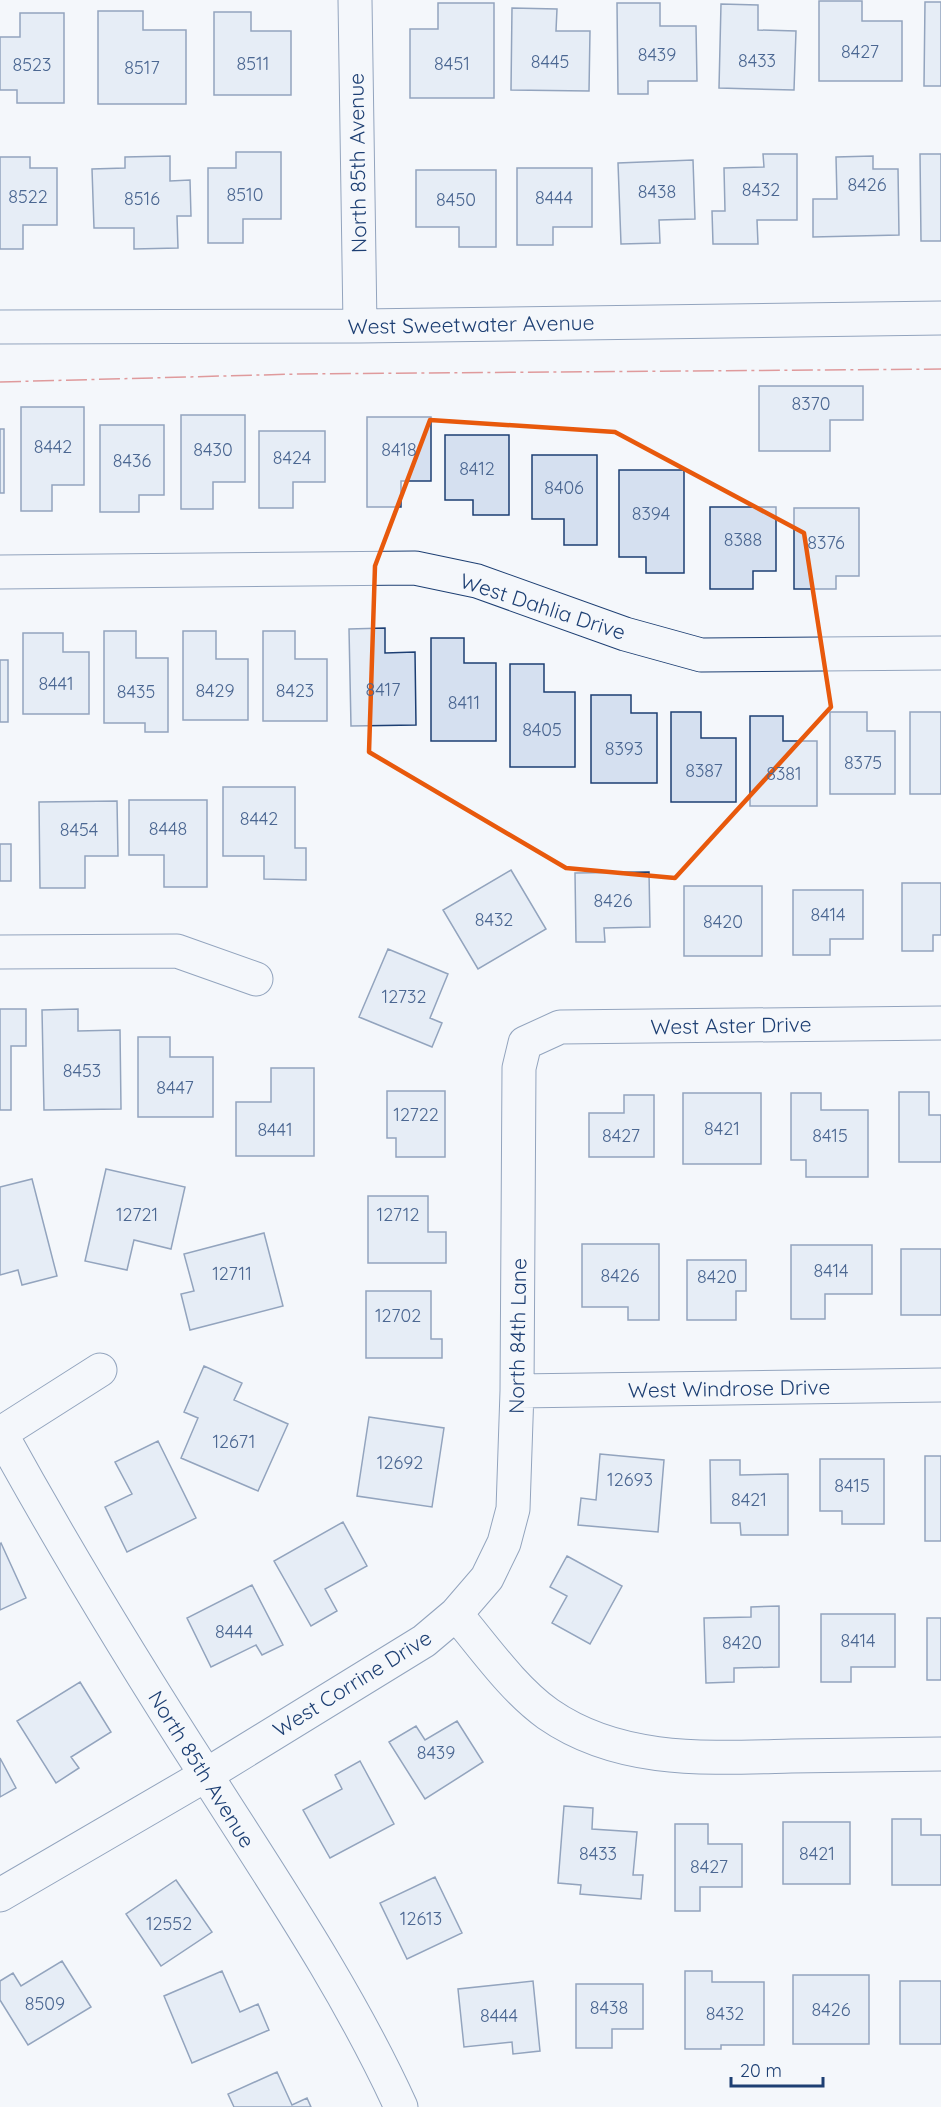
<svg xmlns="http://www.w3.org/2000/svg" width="941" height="2107" font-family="Quicksand,sans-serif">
<rect width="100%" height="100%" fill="#f4f7fb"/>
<path fill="#d5e0f0" stroke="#1d3f73" stroke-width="1.5" d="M819,1H862V21H902V81H819Z
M925,2H941V86H924Z
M438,3H494V98H410V29H438Z
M617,3H660V26H696L697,81H648V94H618Z
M721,4L758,5V30L796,31L794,90L719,88Z
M512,8L557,9L556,31H590L589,91L511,90Z
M98,11H143V30H186V104H98Z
M214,12H251V31H291V95H214Z
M20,13H64V103H17V90H0V37H20Z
M236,152H281V219H243V243H208V168H236Z
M763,154H797V220H757L758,244H713L712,211H725L724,168L764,167Z
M920,154H941V241H921Z
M170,156V181L190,180L191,216H177L178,248L134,249V228H94L92,169L125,168V157Z
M873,156V169H898L899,235L813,237V199H837L836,157Z
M0,157H30V168H57V225H23V249H0Z
M693,160L695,219L659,220L660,243L621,244L618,163Z
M517,168H592V227H553V245H517Z
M416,170H496V247H459V227H416Z
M759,386H863V420H830V451H759Z
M21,407H84V485H52V511H21Z
M181,415H245V482H213V509H181Z
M367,417H431V481H401V507H367Z
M100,425H164V495H139V512H100Z
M0,429H4V493H0Z
M259,431H325V482H293V508H259Z
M445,435H509V515H473V500H445Z
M532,455H597V545H564V519H532Z
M619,470H684V573H646V557H619Z
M710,507H776V571H753V589H710Z
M794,508H859V576H836V589H794Z
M385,628V653L415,652L416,725L351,726L349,629Z
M104,631H136V658H168V732H145V723H104Z
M183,631H216V659H248V720H183Z
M263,631H295V659H327V721H263Z
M23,633H63V652H89V714H23Z
M431,638H464V663H496V741H431Z
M0,660H8V722H0Z
M510,664H544V692H575V767H510Z
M591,695H631V713H657V783H591Z
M671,712H701V738H736V802H671Z
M830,712H867V731H895V794H830Z
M910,712H941V794H910Z
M750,716H783V741H817V806H750Z
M223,787H295V848H306V880L264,879V856H223Z
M129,800H207V887H164V855H129Z
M117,801L118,856H85V888H40L39,802Z
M0,844H11V881H0Z
M511,870L546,929L478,969L443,910Z
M649,872L650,927L604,928L605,942H576L575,873Z
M902,883H941V935H933V951H902Z
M684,886H762V956H684Z
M793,890H863V939H830V955H793Z
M388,949L448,974L430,1018L442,1023L432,1047L359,1017Z
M0,1009H26V1046H11V1110H0Z
M78,1009V1031L120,1030L121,1109L44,1110L42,1010Z
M138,1037H170V1057H213V1117H138Z
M271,1068H314V1156H236V1102H271Z
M387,1091H445V1157H396V1138H387Z
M899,1092H929V1115H941V1162H899Z
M683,1093H761V1164H683Z
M791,1093H821V1110H868V1177H806V1160H791Z
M624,1095H654V1157H589V1113H624Z
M106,1169L185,1187L171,1249L134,1240L127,1270L85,1261Z
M32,1179L57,1276L22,1285L18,1270L0,1275V1187Z
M368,1196H428V1232H446V1263H368Z
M264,1233L283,1306L190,1330L181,1294L194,1291L184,1254Z
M582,1244H659V1320H628V1307H582Z
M791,1245H872V1294H825V1319H791Z
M901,1249H941V1315H901Z
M687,1260H746V1291H736V1320H687Z
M366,1291H431V1339H442V1358H366Z
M204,1366L242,1383L234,1400L288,1424L258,1491L181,1458L198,1418L184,1412Z
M369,1417L444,1428L432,1507L357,1496Z
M158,1441L196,1518L127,1552L105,1507L132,1494L115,1462Z
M600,1454L664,1460L658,1532L578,1525L581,1498L596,1500Z
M925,1456H941V1541H925Z
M820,1459H884V1524H842V1511H820Z
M710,1460H740V1475L788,1474V1535H741L740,1523H711Z
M343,1522L367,1566L325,1589L337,1611L311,1626L274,1561Z
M1,1543L26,1598L0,1610V1544Z
M567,1556L622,1586L590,1644L552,1623L567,1596L550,1587Z
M252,1585L283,1645L262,1655L256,1645L211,1667L187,1618Z
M779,1606V1667L734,1668V1682L706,1683L704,1618L751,1617V1607Z
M821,1614H895V1667H851V1682H821Z
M927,1618H941V1680H927Z
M80,1682L111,1732L71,1757L79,1768L56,1783L17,1721Z
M457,1721L483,1762L425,1799L389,1742L416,1726L425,1740Z
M0,1758L16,1788L0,1797Z
M360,1761L394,1824L330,1858L303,1810L342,1789L335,1775Z
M564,1806L593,1808L592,1829L637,1832L633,1875H643L641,1899L580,1894L581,1885L558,1883Z
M892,1819H921V1835H941V1885H892Z
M783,1822H850V1884H783Z
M675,1824H708V1844H742V1887H700V1911H675Z
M435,1877L462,1933L407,1959L380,1903Z
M176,1880L212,1932L161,1966L126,1914Z
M62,1961L91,2007L28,2045L0,2000V1981L13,1973L21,1986Z
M222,1971L240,2012L258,2004L269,2030L192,2063L164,1996Z
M685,1971H712V1982H764V2045H721V2049H685Z
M793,1975H869V2044H793Z
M533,1981L540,2051L513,2054L512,2042L464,2047L458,1989Z
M900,1981H941V2044H900Z
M576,1984H643V2029H612V2048H576Z
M277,2072L292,2105L307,2098L311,2107H234L228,2094Z"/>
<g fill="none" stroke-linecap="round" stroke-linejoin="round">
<g stroke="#1d3f73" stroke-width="35">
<path id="minor" d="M355,0L360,326
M0,327L360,326L941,318
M0,572L415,568L477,581L625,634L701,655L941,653
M0,952L177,951L256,979
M517,1391L941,1385
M0,1432C65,1550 135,1665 208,1778C276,1885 348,1991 401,2107
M1,1433L100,1370
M456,1614C484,1647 512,1688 548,1714C620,1764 708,1758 791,1756C841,1755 891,1755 941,1754
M0,1895L206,1775L424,1641L456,1614L487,1578L504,1543L513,1509L517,1391L519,1068L525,1043L560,1027L941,1023"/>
</g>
<use href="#minor" stroke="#f4f7fb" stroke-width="33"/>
<path stroke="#c62828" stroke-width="1.5" stroke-dasharray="21 4.5 3 4.5" stroke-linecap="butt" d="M0,382L298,374L941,369"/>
</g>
<path d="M0 0H941V2107H0ZM430,420L615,432L804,533L831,707L675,878L566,868L369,752L375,566Z" fill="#f4f7fb" fill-opacity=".55" fill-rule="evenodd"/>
<path fill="none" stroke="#e8590c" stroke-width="4.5" stroke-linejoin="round" d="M430,420L615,432L804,533L831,707L675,878L566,868L369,752L375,566Z"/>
<g text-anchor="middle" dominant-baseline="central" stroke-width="4.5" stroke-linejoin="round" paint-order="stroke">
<g font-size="18" fill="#4b6792">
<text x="860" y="51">8427</text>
<text x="657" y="54">8439</text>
<text x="757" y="60">8433</text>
<text x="550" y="61">8445</text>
<text x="253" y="63">8511</text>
<text x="452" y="63">8451</text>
<text x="32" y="64">8523</text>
<text x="142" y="67">8517</text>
<text x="867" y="184">8426</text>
<text x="761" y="189">8432</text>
<text x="657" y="191">8438</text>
<text x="245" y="194">8510</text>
<text x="28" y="196">8522</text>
<text x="554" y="197">8444</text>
<text x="142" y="198">8516</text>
<text x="456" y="199">8450</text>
<text x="811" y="403">8370</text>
<text x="53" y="446">8442</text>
<text x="213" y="449">8430</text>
<text x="399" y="449">8418</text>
<text x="292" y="457">8424</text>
<text x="132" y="460">8436</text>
<text x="477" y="468">8412</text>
<text x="564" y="487">8406</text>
<text x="651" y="513">8394</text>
<text x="743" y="539">8388</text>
<text x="826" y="542">8376</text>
<text x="56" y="683">8441</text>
<text x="383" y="689">8417</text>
<text x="215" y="690">8429</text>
<text x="295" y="690">8423</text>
<text x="136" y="691">8435</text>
<text x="464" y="702">8411</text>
<text x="542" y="729">8405</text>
<text x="624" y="748">8393</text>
<text x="863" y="762">8375</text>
<text x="704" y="770">8387</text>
<text x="784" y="773">8381</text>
<text x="259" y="818">8442</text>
<text x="168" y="828">8448</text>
<text x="79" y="829">8454</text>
<text x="613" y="900">8426</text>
<text x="828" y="914">8414</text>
<text x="494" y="919">8432</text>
<text x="723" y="921">8420</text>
<text x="404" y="996">12732</text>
<text x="82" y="1070">8453</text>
<text x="175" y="1087">8447</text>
<text x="416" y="1114">12722</text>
<text x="722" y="1128">8421</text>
<text x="275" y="1129">8441</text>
<text x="621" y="1135">8427</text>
<text x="830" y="1135">8415</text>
<text x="137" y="1214">12721</text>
<text x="398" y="1214">12712</text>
<text x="831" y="1270">8414</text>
<text x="232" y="1273">12711</text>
<text x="620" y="1275">8426</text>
<text x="717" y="1276">8420</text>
<text x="398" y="1315">12702</text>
<text x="234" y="1441">12671</text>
<text x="400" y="1462">12692</text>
<text x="630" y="1479">12693</text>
<text x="852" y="1485">8415</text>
<text x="749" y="1499">8421</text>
<text x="234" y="1631">8444</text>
<text x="858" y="1640">8414</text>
<text x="742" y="1642">8420</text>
<text x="436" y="1752">8439</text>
<text x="598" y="1853">8433</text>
<text x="817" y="1853">8421</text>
<text x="709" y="1866">8427</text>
<text x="421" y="1918">12613</text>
<text x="169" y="1923">12552</text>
<text x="45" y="2003">8509</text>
<text x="609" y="2007">8438</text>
<text x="831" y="2009">8426</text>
<text x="725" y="2013">8432</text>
<text x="499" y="2015">8444</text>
</g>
<g font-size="21" fill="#1d3f73" stroke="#f4f7fb">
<text transform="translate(357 163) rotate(-91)">North 85th Avenue</text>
<text transform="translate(471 324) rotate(-1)">West Sweetwater Avenue</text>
<text transform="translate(543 606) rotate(18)">West Dahlia Drive</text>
<text transform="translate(731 1025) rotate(-1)">West Aster Drive</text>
<text transform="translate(517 1336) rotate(-89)">North 84th Lane</text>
<text transform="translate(729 1388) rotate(-1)">West Windrose Drive</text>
<text transform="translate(352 1683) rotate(-32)">West Corrine Drive</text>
<text transform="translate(202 1769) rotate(58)">North 85th Avenue</text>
</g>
</g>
<path d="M731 2077v9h92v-9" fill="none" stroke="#1d3f73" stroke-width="3"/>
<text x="740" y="2077" font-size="18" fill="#1d3f73" stroke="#f4f7fb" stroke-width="4.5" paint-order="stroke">20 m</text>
</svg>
